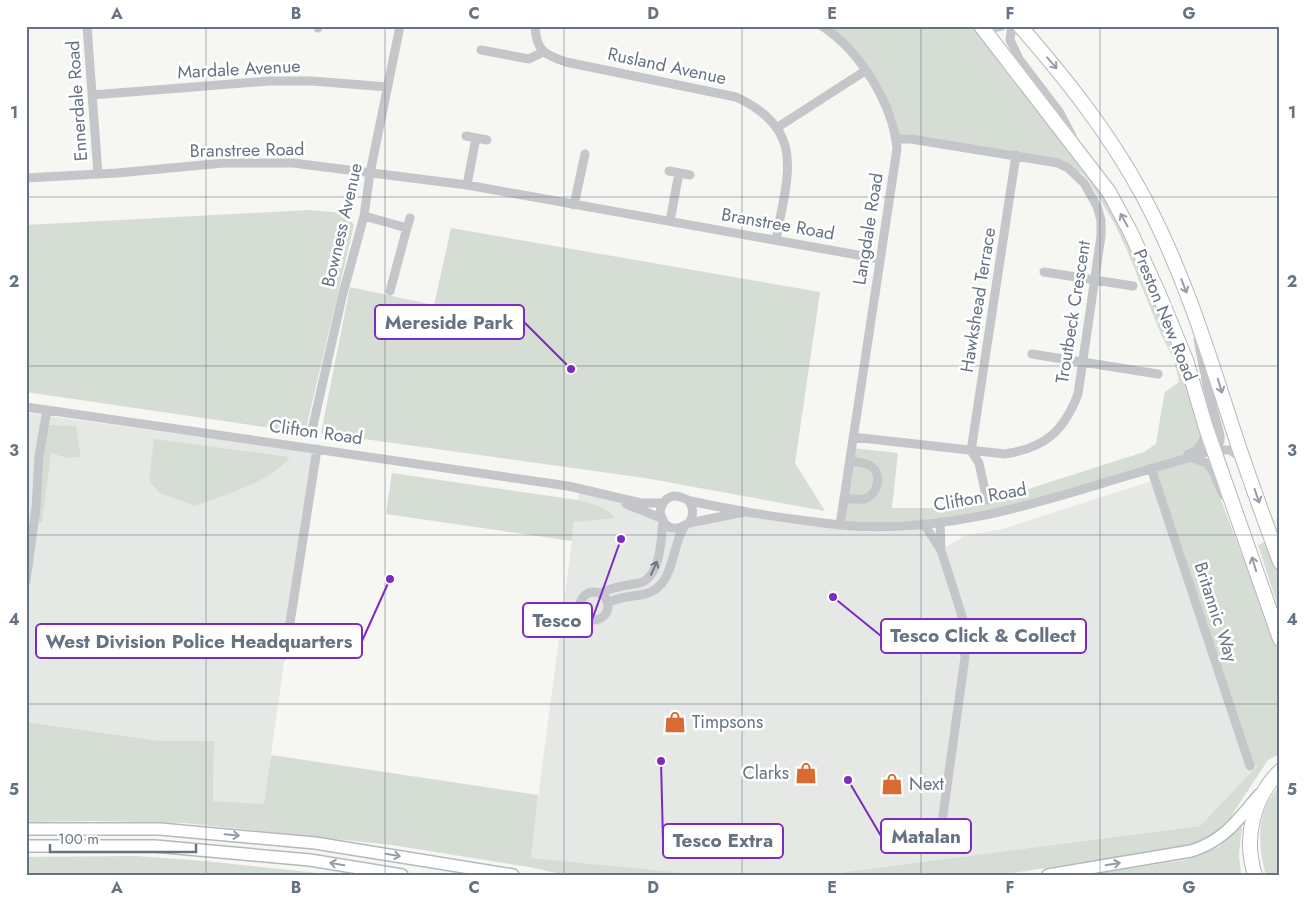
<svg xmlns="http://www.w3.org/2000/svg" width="1306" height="901" font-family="Jost,sans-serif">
<rect width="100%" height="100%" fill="#f6f6f3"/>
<path fill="#e6e8e6" d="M26,413L316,453L285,655L264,804L213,801L214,741H160L26,722Z
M1155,480L1250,766L1258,765L1200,826L822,875H706L530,858L579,488L601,494L647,513L669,526L744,512L840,525L924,524L941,550L966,535L999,530Z"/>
<path fill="#d6ddd4" d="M822,26H981L1130,231L1206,428L1192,459L1207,463L1245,563L1254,579L1280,639V752L1278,755L1268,760L1235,810L1227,825L1211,838L1186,847L999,875H822L1200,826L1257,766H1250L1151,468L966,519L840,525L852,448L898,453L892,508H931L978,502L1025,490L1144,452L1156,444L1163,401L1165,392L1179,382L1174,360L1160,332L1126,248L1114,223L1089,181L1082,173L1068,168L896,139L865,71Z
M309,210L344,213L354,225L305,433L26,392V225Z
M451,228L820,292L795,463L825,511L645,478L321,433L350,287L434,305Z
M49,425L76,426L81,457L67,458L51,453L42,522H37L44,439Z
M154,439L290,457C269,483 226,494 195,506L160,493L149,481Z
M392,473L577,500C592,504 605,506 615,518L574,522L572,541L386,514Z
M1267,541L1280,578V613L1258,545Z
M26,722L160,741H214L213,801L264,804L271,755L538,795L531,858L706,875H565L529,867L392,845L184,823L95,821L26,822Z
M1280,785V875H1266C1260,855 1257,828 1265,808C1268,800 1275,792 1280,785Z
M1242,826L1239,854L1241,875H1085L1185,860L1219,847Z
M136,856L205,861L336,875H171L164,873L156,875H26V857Z"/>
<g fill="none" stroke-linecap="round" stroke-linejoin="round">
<g stroke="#b5b8bc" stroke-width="14">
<path id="major" d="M26,829H160L315,843L513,875
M26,846H155L310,860L402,875
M1048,875L1191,851C1224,841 1238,820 1259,795"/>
</g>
<g stroke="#b4b7ba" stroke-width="16">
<path id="highway" d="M981,26L1109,192L1130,231L1158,292L1186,360L1206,428L1280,639
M1020,26C1066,79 1109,133 1142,194C1181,266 1206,345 1231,423C1246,470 1263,516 1280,562
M1255,875C1243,838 1253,798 1280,771"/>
</g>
<path stroke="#c4c6ca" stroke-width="9" d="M87,26L98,174
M535,26C536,51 545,55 566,62L736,97C808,130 787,176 776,240
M822,26C860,51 893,104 897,149L840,525
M1012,26L1010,40L1019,59L1060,113L1072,136
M318,28V26
M983,29H990L1002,26
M481,50L529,59L543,52
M92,95L269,81H312L388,87
M778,127L865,71
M466,136L487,140
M669,171L690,175
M26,178L117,173L224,163H293L467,185L880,259
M467,185L476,138
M574,205L585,154
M364,216L407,228L390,291
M670,221L679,173
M407,228L410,218
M1044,272L1133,286
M1198,339L1207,386L1220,435V441L1215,450
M1032,354L1158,374
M26,407L568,486L641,503H663
M312,430L342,297L364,216L370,173L400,26
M853,437L1005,454C1045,448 1064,431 1078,394L1101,236V220L1097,206L1084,183L1068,168L1058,163L911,139H896
M1188,454C1199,451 1204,442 1206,431
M1190,457L1207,463L1213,471L1223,495
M1151,468L1250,766
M845,498C851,499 858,500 864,499C877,496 883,476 872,467C866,462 857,462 850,461
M688,500C694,508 694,515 689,523
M987,500L979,463L971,451L1016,155
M626,504L661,518
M744,512L689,523L679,528H671L665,524L660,513C661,505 665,498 673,496C680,495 684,499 691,501C708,505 725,508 742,511C773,517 809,521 840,525C935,534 1023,508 1113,480C1147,470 1181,460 1215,450H1230L1242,458
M940,522L941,550
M924,524L941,550L963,619L965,657L939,844
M26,581L36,508L39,456L47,410
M580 606a14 14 0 1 1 28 0a14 14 0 1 1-28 0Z
M601,593C615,586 624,586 639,583C661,578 661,539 663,521
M608,603C620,596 632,597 645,594C670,588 671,560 678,541C679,536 682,531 684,527
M285,655L317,449"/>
<use href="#major" stroke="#fff" stroke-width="11"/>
<use href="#highway" stroke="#fff" stroke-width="14"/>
</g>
<defs><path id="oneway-shaft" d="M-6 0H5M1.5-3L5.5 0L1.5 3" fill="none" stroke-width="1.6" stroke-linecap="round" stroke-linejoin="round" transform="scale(1.25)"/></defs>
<g stroke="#959da8">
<use href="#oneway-shaft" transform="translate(1052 63) rotate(49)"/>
<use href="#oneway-shaft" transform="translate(1124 220) rotate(-119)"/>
<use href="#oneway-shaft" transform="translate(1184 286) rotate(69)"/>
<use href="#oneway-shaft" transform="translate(1220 386) rotate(73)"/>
<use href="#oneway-shaft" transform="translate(1257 496) rotate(71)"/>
<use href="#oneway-shaft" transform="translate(1254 564) rotate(-107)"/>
<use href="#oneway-shaft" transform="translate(232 835) rotate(5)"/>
<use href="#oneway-shaft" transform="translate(393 855) rotate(10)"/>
<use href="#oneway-shaft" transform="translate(337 864) rotate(-171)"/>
<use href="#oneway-shaft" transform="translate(1113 864) rotate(-9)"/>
</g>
<use stroke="#6c7786" href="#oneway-shaft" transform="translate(654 568) rotate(-66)"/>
<path fill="none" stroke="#677382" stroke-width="1" stroke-opacity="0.55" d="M206,26V875M385,26V875M564,26V875M742,26V875M921,26V875M1100,26V875M26,197H1280M26,366H1280M26,535H1280M26,704H1280"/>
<defs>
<g id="shop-bare" transform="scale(1.725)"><path d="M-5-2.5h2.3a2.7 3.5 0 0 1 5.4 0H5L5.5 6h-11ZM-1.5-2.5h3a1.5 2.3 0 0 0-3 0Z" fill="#d96a30" stroke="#fff" stroke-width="2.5" paint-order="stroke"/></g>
</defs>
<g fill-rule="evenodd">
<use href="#shop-bare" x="675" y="722"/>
<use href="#shop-bare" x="806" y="773"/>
<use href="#shop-bare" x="892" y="784"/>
</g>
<g text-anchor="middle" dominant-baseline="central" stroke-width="5" stroke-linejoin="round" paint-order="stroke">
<g font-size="18" fill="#677382" stroke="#fff">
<text transform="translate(667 66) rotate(12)">Rusland Avenue</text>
<text transform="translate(239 69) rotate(-3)">Mardale Avenue</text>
<text transform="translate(77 101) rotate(-94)">Ennerdale Road</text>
<text transform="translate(247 150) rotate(-1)">Branstree Road</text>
<text transform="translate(778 224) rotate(10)">Branstree Road</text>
<text transform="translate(342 225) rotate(-77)">Bowness Avenue</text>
<text transform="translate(868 229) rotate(-81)">Langdale Road</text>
<text transform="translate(978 300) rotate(-81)">Hawkshead Terrace</text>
<text transform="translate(1073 312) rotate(-81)">Troutbeck Crescent</text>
<text transform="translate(1165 315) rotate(68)">Preston New Road</text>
<text transform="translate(316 432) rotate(8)">Clifton Road</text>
<text transform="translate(980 497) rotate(-10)">Clifton Road</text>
<text transform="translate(1216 612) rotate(72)">Britannic Way</text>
</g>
<g font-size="18" fill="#677382" stroke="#fff" text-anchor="start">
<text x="692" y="722">Timpsons</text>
<text x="789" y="773" text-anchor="end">Clarks</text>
<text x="909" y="784">Next</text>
</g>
</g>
<path fill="none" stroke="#7b2cbf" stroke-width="2" d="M571 369L524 322M621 539L592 620M833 597L881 636M390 579L362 641M848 780L881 836M661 761L663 841"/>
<g fill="#7b2cbf" stroke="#fff" stroke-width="2">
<circle cx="571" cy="369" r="5"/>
<circle cx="621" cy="539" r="5"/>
<circle cx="833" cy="597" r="5"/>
<circle cx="390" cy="579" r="5"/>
<circle cx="848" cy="780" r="5"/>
<circle cx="661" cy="761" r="5"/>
</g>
<g fill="#fff" stroke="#7b2cbf" stroke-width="2">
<rect x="375" y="305" width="149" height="34" rx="5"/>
<rect x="523" y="603" width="69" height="34" rx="5"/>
<rect x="881" y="619" width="205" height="34" rx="5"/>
<rect x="36" y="624" width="326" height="34" rx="5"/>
<rect x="881" y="819" width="90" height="34" rx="5"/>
<rect x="663" y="824" width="120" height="34" rx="5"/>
</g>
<g font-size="19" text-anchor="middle" font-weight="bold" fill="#677382">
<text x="449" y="329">Mereside Park</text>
<text x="557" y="627">Tesco</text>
<text x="983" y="642">Tesco Click &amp; Collect</text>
<text x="199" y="648">West Division Police Headquarters</text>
<text x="926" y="843">Matalan</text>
<text x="723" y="847">Tesco Extra</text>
</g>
<rect width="1306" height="901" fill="none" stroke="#ffffff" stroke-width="55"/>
<path d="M50 844v8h146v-8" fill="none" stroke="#677382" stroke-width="2.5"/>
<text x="58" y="844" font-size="15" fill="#677382" stroke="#ffffff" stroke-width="4" paint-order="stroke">100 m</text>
<rect x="28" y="28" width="1250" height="846" fill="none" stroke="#677382" stroke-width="2"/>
<g font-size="16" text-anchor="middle" font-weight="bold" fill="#677382">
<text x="117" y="19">A</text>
<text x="296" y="19">B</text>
<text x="474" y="19">C</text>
<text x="653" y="19">D</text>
<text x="832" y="19">E</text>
<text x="1010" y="19">F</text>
<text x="1189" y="19">G</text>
<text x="14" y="118">1</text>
<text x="1292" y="118">1</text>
<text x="14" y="287">2</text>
<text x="1292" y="287">2</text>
<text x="14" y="456">3</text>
<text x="1292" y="456">3</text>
<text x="14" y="625">4</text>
<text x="1292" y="625">4</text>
<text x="14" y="795">5</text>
<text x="1292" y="795">5</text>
<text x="117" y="893">A</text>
<text x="296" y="893">B</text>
<text x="474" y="893">C</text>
<text x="653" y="893">D</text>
<text x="832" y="893">E</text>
<text x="1010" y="893">F</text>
<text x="1189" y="893">G</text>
</g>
</svg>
